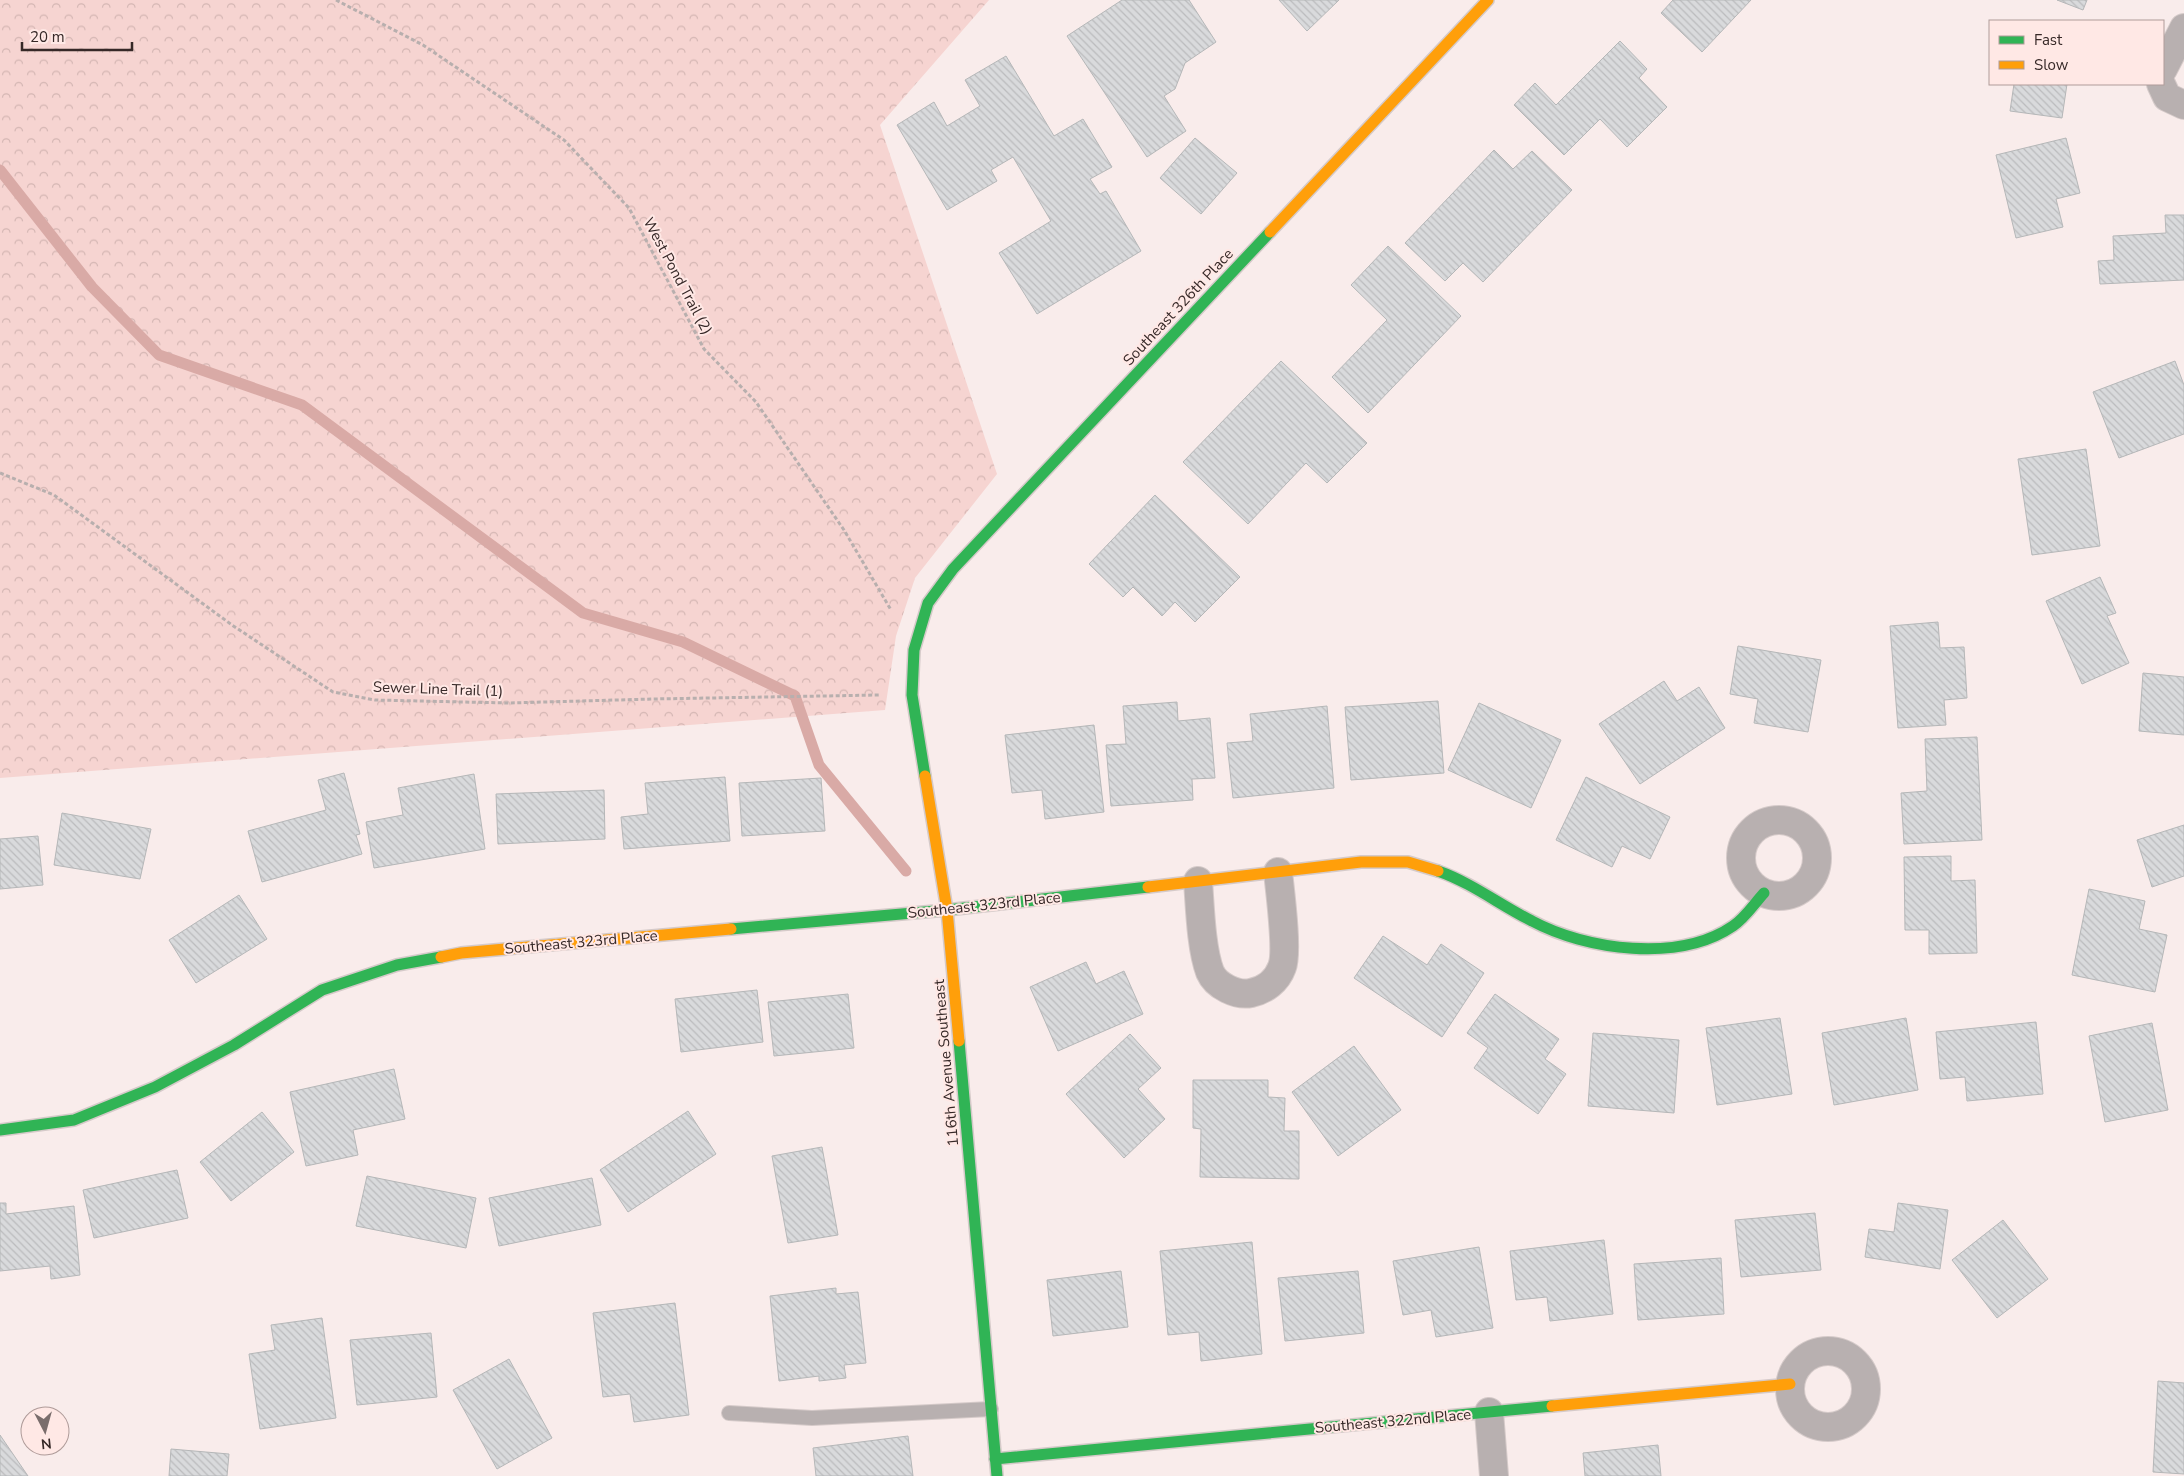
<svg xmlns="http://www.w3.org/2000/svg" width="2184" height="1476" font-family="'Nunito Sans',sans-serif">
<defs>
<pattern id="forest-crowns" width="20" height="18" patternUnits="userSpaceOnUse" patternTransform="scale(1.25)"><rect width="20" height="18" fill="#f6d4d1"/><path d="M2 6a3 3 0 1 1 6 0M12 15a3 3 0 1 1 6 0" fill="none" stroke="#d4b6b3"/></pattern>
<pattern id="building-back-hatch" width="6" height="6" patternUnits="userSpaceOnUse" patternTransform="scale(1.25)"><rect width="6" height="6" fill="#d9dadc"/><path d="M-1 5l2 2M0 0l6 6M5-1l2 2" fill="none" stroke="#bbbbbd"/></pattern>
</defs>
<rect width="100%" height="100%" fill="#f9eceb"/>
<path fill="url(#forest-crowns)" d="M0,0H989L880,125L997,474L915,578L896,636L885,710L0,778Z"/>
<g fill="none" stroke-linecap="round" stroke-linejoin="round">
<path stroke="#d9aaa6" stroke-width="11" d="M0,170L92,287L159,355L302,405L583,613L683,642L795,696L819,765L906,871"/>
</g>
<path fill="url(#building-back-hatch)" stroke="#b5b7b8" d="M1122,0H1189L1216,42L1185,63L1175,89L1164,96L1186,131L1147,157L1067,36Z
M1279,0H1339L1307,31Z
M1673,0H1751L1702,52L1661,13Z
M2057,0H2087L2083,10Z
M1620,41L1647,69L1639,78L1667,107L1627,147L1600,119L1564,155L1514,105L1535,83L1556,105Z
M1006,56L1054,136L1083,119L1112,167L1090,179L1100,194L1106,191L1141,251L1037,314L999,253L1051,221L1013,157L991,170L997,181L947,210L897,125L934,102L947,126L980,106L965,80Z
M2014,84H2067L2062,118L2010,111Z
M1195,138L1237,173L1201,214L1160,178Z
M2066,138L2080,193L2056,199L2063,227L2016,238L1996,155Z
M1494,150L1513,169L1532,151L1572,190L1483,282L1463,263L1445,281L1405,243Z
M2165,215H2184V280L2100,284L2098,261L2114,260L2113,236L2166,233Z
M1388,246L1461,316L1368,413L1332,377L1387,320L1351,285Z
M1281,361L1367,443L1327,483L1306,463L1248,524L1183,462Z
M2175,361L2184,385V434L2119,458L2093,392Z
M2086,449L2100,546L2032,555L2018,459Z
M1155,495L1240,577L1195,622L1175,602L1162,616L1133,587L1123,597L1089,564Z
M2100,577L2116,613L2107,616L2129,663L2082,684L2046,601Z
M1938,622L1940,648L1964,647L1967,698L1944,700L1946,725L1898,728L1890,626Z
M1738,646L1821,660L1808,732L1754,723L1758,699L1730,694Z
M2143,673L2184,677V735L2139,731Z
M1664,681L1677,701L1699,687L1725,728L1640,784L1599,724Z
M1438,701L1444,773L1351,780L1345,707Z
M1177,702L1178,721L1210,718L1215,778L1192,779L1193,800L1111,806L1106,745L1126,744L1123,706Z
M1479,703L1561,740L1531,808L1448,770Z
M1327,706L1334,788L1233,798L1227,743L1253,741L1250,714Z
M1094,725L1104,812L1045,819L1042,790L1012,793L1005,735Z
M1977,737L1982,840L1904,844L1901,793L1927,791L1925,739Z
M344,773L360,834L356,835L362,854L262,882L248,831L326,810L318,780Z
M474,774L485,849L374,868L366,822L403,815L398,788Z
M725,777L730,841L624,849L621,817L648,814L645,783Z
M1586,777L1670,817L1650,859L1622,846L1612,867L1556,840Z
M821,778L825,831L742,836L739,783Z
M604,790L605,839L498,844L496,794Z
M62,813L151,829L140,879L54,865Z
M2184,825V876L2152,887L2137,840Z
M38,836L43,885L0,889V839Z
M1951,856V881L1975,880L1977,953L1929,954V930H1905L1904,857Z
M2089,889L2145,901L2139,929L2167,935L2155,992L2072,975Z
M239,895L267,939L196,983L169,940Z
M1383,936L1427,965L1441,944L1484,973L1442,1037L1354,978Z
M1086,962L1096,984L1124,971L1143,1014L1058,1051L1030,987Z
M757,990L763,1042L681,1052L675,999Z
M848,994L854,1048L774,1056L768,1002Z
M1495,994L1559,1039L1545,1059L1566,1074L1538,1114L1474,1068L1488,1048L1467,1033Z
M1780,1018L1792,1094L1717,1105L1706,1028Z
M1906,1018L1918,1090L1834,1105L1822,1033Z
M2036,1022L2043,1094L1967,1101L1965,1077L1940,1079L1936,1032Z
M2152,1023L2168,1110L2105,1122L2089,1036Z
M1593,1033L1679,1040L1674,1113L1588,1106Z
M1130,1034L1161,1068L1138,1089L1165,1119L1124,1158L1066,1094Z
M1354,1046L1401,1110L1338,1156L1292,1092Z
M394,1069L405,1119L353,1130L358,1155L306,1166L290,1092Z
M1193,1080H1268V1097L1285,1098L1284,1131H1299V1179L1200,1177L1201,1129L1193,1128Z
M688,1111L716,1154L628,1212L600,1170Z
M262,1112L294,1152L231,1201L200,1162Z
M822,1147L838,1235L788,1243L772,1156Z
M177,1170L188,1218L94,1238L83,1190Z
M367,1176L476,1198L466,1248L356,1226Z
M592,1178L601,1225L499,1246L489,1198Z
M0,1203H6V1214L74,1206L80,1275L51,1279L50,1266L0,1271Z
M1898,1203L1948,1210L1940,1269L1865,1257L1869,1229L1894,1232Z
M1815,1213L1821,1270L1741,1277L1735,1220Z
M2003,1220L2048,1279L1997,1318L1952,1260Z
M1604,1240L1613,1314L1550,1321L1547,1297L1516,1300L1510,1251Z
M1252,1242L1262,1354L1201,1361L1199,1332L1168,1335L1160,1251Z
M1479,1247L1493,1328L1436,1337L1431,1310L1403,1315L1393,1261Z
M1721,1258L1724,1314L1638,1320L1634,1264Z
M1121,1271L1128,1327L1053,1336L1047,1280Z
M1358,1271L1364,1333L1285,1341L1278,1278Z
M836,1288V1294L858,1292L866,1363L844,1365L846,1378L819,1381V1376L779,1381L770,1296Z
M675,1303L689,1415L634,1422L630,1394L603,1397L593,1313Z
M322,1318L336,1418L260,1429L249,1354L275,1350L271,1325Z
M431,1333L437,1397L357,1405L350,1340Z
M509,1359L552,1438L497,1469L453,1390Z
M2158,1381L2184,1383V1474L2153,1472Z
M0,1435L28,1476H0Z
M908,1436L913,1476H816L813,1448Z
M1658,1445L1661,1476H1585L1583,1453Z
M171,1449L229,1454L227,1476H169Z"/>
<g fill="none" stroke-linecap="round" stroke-linejoin="round">
<g stroke="#d5cac9" stroke-width="16">
<path id="lane" d="M729,1413L812,1418L991,1409"/>
</g>
<g stroke="#d5cac9" stroke-width="30">
<path id="street" d="M2163,69L2184,28
M2161,84L2167,97L2184,105
M1741 858a38 38 0 1 1 76 0a38 38 0 1 1-76 0Z
M1198,881C1200,907 1201,948 1210,972C1216,986 1237,996 1251,993C1265,990 1277,981 1282,967C1288,952 1280,891 1278,872
M1790 1389a38 38 0 1 1 76 0a38 38 0 1 1-76 0Z
M1489,1412L1494,1476"/>
</g>
<g stroke="#d5cac9" stroke-width="14">
<path id="fast" d="M925,776L912,695L914,650L928,603L953,569L1270,232
M1438,871C1472,883 1500,905 1532,921C1586,950 1679,963 1733,926C1745,918 1754,904 1764,893
M731,929L947,910L1148,887
M959,1041L997,1476
M0,1130L74,1120L155,1087L234,1045L322,990L397,965L441,957
M995,1459L1552,1406"/>
</g>
<g stroke="#d5cac9" stroke-width="14">
<path id="slow" d="M1270,232L1488,0
M925,776L947,910L959,1041
M1148,887L1361,862H1408L1438,871
M441,957L461,953L731,929
M1552,1406L1790,1384"/>
</g>
<path stroke="#b8afae" stroke-width="3" stroke-dasharray="4 2.5" stroke-linecap="butt" d="M336,0L423,45L564,140L629,208L704,349L756,402L844,530L891,610
M0,473L54,495L232,625L333,692L375,700L508,703L653,699L879,695"/>
<use href="#lane" stroke="#b8b0b0" stroke-width="14"/>
<use href="#street" stroke="#b8b0b0" stroke-width="28"/>
<use href="#fast" stroke="#30b455" stroke-width="11"/>
<use href="#slow" stroke="#ff9f0a" stroke-width="11"/>
</g>
<g text-anchor="middle" dominant-baseline="central" stroke-width="4" stroke-linejoin="round" paint-order="stroke">
<g font-size="15" fill="#362827" stroke="#ffe8e5">
<text transform="translate(678 276) rotate(62)">West Pond Trail (2)</text>
<text transform="translate(1178 307) rotate(-47)">Southeast 326th Place</text>
<text transform="translate(438 689) rotate(2)">Sewer Line Trail (1)</text>
<text transform="translate(984 905) rotate(-6)">Southeast 323rd Place</text>
<text transform="translate(581 942) rotate(-5)">Southeast 323rd Place</text>
<text transform="translate(946 1063) rotate(-95)">116th Avenue Southeast</text>
<text transform="translate(1393 1421) rotate(-5)">Southeast 322nd Place</text>
</g>
</g>
<rect x="1989" y="20" width="175" height="65" fill="#ffe8e5" stroke="#af9b99"/>
<rect x="1999" y="36" width="25" height="8" fill="#30b455" stroke="#af9b99"/>
<text x="2034" y="45" font-size="15" fill="#362827">Fast</text>
<rect x="1999" y="61" width="25" height="8" fill="#ff9f0a" stroke="#af9b99"/>
<text x="2034" y="70" font-size="15" fill="#362827">Slow</text>
<g transform="translate(45 1431) rotate(174)"><circle r="24" fill="#ffe8e5" stroke="#af9b99"/>
<path d="M0-4L9 19L0 12L-9 19Z" fill="#7a6d6c"/>
<text y="-8" font-size="14" font-weight="bold" text-anchor="middle" fill="#362827">N</text>
</g>
<path d="M22 42v8h110v-8" fill="none" stroke="#362827" stroke-width="2.5"/>
<text x="30" y="42" font-size="15" fill="#362827" stroke="#ffe8e5" stroke-width="4" paint-order="stroke">20 m</text>
</svg>
